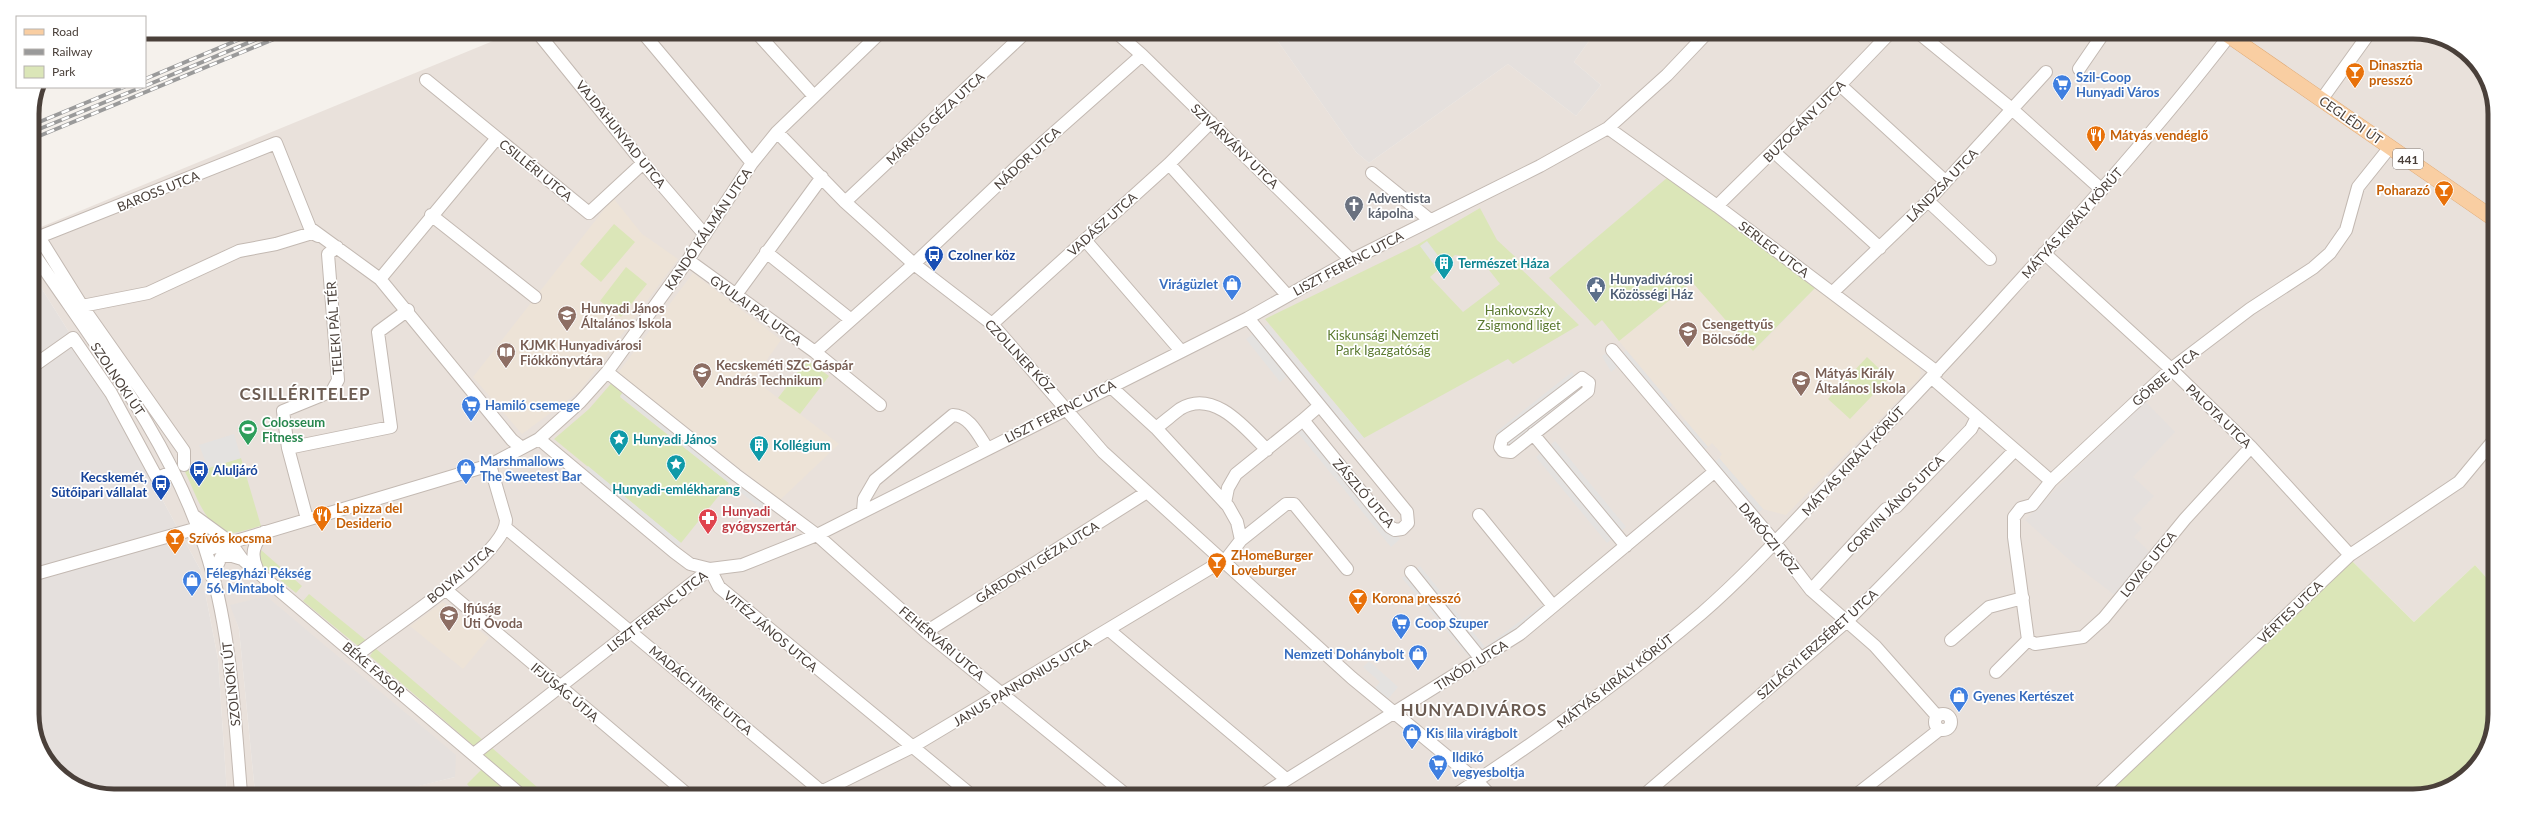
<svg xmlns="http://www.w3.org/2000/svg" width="2527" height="828" font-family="Lato,sans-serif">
<rect width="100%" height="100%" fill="#f5f1ec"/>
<path fill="#e9e1db" d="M515,32L1272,33L1356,152L1369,163L1508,64L1576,116L1601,85L1574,62L1594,34L2434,35L2475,60L2495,108L2493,585L2475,565L2414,622L2352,561L2101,796L394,794L393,792L455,777L231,605L239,629L255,793H227L218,659L201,571L89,364L32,273V214L41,227Z"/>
<path fill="#e5e0dd" d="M1272,33L1594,34L1574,62L1601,85L1576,116L1508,64L1369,163L1356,152Z
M32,273L89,364L201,571L218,659L227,793H93L49,764L32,720Z
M2144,400L2175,432L2133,477L2154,496L2133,519L2142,528L2134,537L2153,555L2116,596L2075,565L2025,520Z
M266,596L456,755L455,777L387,794L255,793L239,629L230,605Z"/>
<path fill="#ede3d7" d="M613,198L642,234L678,259L580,391L522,434L473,377Z
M693,273L781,340L753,379L778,398L807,360L829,376L800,414L839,444L780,500L618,373Z
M1692,282L1762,343L1815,288L1918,365L1921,373L1919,379L1786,515L1763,509L1719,458L1722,454L1712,443L1708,447L1619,341Z
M443,602L489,638L463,669L410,626Z"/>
<path fill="#dbe6b8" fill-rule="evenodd" d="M1668,177L1815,288L1753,351L1692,282L1619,341L1602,320L1595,326L1549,278Z
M1480,208L1497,240L1524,265L1520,268L1579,325L1513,364L1508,359L1364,438L1265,319L1417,245ZM1455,255L1462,256L1466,260L1482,261L1500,284L1463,312L1430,277Z
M614,224L635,242L601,282L580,264Z
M626,267L647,284L621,317L600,301Z
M1867,357L1889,378L1850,419L1828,399Z
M807,360L829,376L800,414L778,398Z
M615,379L626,389L620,397L729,483L681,543L554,439L589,409Z
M241,458L261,526C252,528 242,532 233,533C207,534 195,491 185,472L187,468L200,462L205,469Z
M261,550L302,586L296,593L262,565L258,558Z
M2352,561L2414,622L2475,565L2493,585L2492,735L2463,779L2413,796H2101Z
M309,594L368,642L363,646H358L303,601Z
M375,648L484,741L475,747L370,656Z
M491,747L545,794H529L483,754Z
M482,769L510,794H475L467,784Z"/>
<path fill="#e4e2e0" d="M1427,241L1442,261L1435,266L1420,246Z
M1268,324L1364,438L1349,442L1292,372L1280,382L1246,339Z
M1626,350L1672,405L1664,413L1617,358Z
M1608,352L1617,367L1611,372L1602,356Z
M1572,372L1577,379L1589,383L1511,452L1496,432Z
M626,389L736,475L729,483L620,396Z
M1303,420L1400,539L1391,547L1294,428Z
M1685,420L1708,447L1699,454L1676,428Z
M234,434L241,458L208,468L199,445Z
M1555,441L1626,527L1607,543L1536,457Z
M1719,458L1763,509L1753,517L1710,467Z
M588,466L681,543L674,552L581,475Z
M742,479L775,504L768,514L735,488Z
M1420,566L1485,647L1542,605L1547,612L1490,653L1485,647L1469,657L1402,578Z
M1369,661L1398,687L1388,699L1375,688L1380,682L1363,667Z"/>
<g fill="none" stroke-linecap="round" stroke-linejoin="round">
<g stroke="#c3b9b2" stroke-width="14">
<path id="minor" d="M538,33L643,163L705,235
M643,33L752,163
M757,33L813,95
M1117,33L1142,55L1351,260
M1920,34L2013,110L2102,190
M2079,69L2103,34
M426,80L589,213L643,163
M1840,85L1945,181
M2322,99L2368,35
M1608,128L1717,206L1937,372
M777,132L845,202L914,264L992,324L1103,452L1352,678L1477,781L1490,795
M1773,151L1880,248
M1169,164L1287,295
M1372,173L1430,220
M1928,201L1990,259
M845,202L1025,33
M1717,206L1840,85L1889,34
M431,215L535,297
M1085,240L1181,351
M32,251C95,345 170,439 205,548C231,628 234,711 241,793
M766,252L850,319
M2044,253L2171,369L2251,447L2350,555
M688,260L815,352L880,405
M380,279L497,138
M1833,292L1928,201L2046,72
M735,296L822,177
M82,306L148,293L239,251L276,244L312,233L318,236
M1248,318L1407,512L1408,523L1402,529L1395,530L1390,527L1303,420L1319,406
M992,324L1169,164L1211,122
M1612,350L1768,534L1811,590L1875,646L1937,716
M815,352L914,264L1029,155L1142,55
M32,367L73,338L111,393L157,478L172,472
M607,372L736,475L817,535L926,632L1125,794
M1582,378L1589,383L1588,391L1511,452L1503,451L1500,447L1502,439Z
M1932,378L2051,481
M1110,386L1156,428L1228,506L1237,522L1241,540
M1156,428C1164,422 1172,415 1180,409C1214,388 1246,429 1267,450
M1533,434L1626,546
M539,439L674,552L690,564L710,569
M288,448L391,427L378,332L408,310
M184,465V451L82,306L39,237L276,143L310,228L380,279L512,440L522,448
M1225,503L1228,488L1236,474L1303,420
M863,511L864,499L875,480L953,415C969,415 979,436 987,448
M193,515L230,542L242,559L520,794
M1479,515L1553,606
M307,519L288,448L283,411L332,391L338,380L328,254L337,247
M506,528L821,791
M206,550L490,465L539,439L580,402L607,372L688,260L752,163L777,132L880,33
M1224,562L1241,540L1286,504H1294L1347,569
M257,569C250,554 254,544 264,532
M710,569L719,587L970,794
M1411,572L1481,659
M32,575L198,528
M212,577L221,557L229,555L242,559
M445,589L687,794
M1811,590L1886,509L1896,507L1971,429L1977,417
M1109,630L1286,779
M926,632L1147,492
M1951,640L1989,607L2023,598
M2028,640L2014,537V517L2021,508L2032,505L2051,481L2171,369L2250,309L2313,268L2330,253L2346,230L2358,187L2390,147
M2028,640L2035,644L2083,637L2104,618L2185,519L2251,447
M357,655C387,630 506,556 506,520L490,465
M1996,672L2028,640
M1935 722a8 8 0 1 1 16 0a8 8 0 1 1-16 0Z
M474,754L710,569L742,565L817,535L1248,318L1351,260L1540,166L1608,128L1667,75L1706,34
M817,794L912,747L1222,561
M1262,795L1520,634L1714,472
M1455,795C1541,739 1624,679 1702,613C1749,572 1790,526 1833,481C1891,420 1949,360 2005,297C2082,212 2159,127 2229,36
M1644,795L1846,622L2015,450
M1856,795L1939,730
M2096,796L2350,555L2459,482L2493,441"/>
</g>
<g stroke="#dea772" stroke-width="16">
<path id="major" d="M2228,35L2494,219"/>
</g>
<use href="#minor" stroke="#fff" stroke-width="12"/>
<use href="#major" stroke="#f9cea2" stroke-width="15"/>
<g stroke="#9a9a9a" stroke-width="4">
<path id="rail" d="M145,79L257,32
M145,86L274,32
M32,125L124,87
M32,132L142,87
M32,139L291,32"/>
</g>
<use href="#rail" stroke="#fff" stroke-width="2.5" stroke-dasharray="8" stroke-linecap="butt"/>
</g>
<defs>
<g id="bar-pin" transform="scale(1)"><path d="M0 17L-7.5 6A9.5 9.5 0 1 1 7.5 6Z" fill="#e8710a" stroke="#fff"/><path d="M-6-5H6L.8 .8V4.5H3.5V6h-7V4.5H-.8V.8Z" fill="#fff"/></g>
<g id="supermarket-pin" transform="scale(1)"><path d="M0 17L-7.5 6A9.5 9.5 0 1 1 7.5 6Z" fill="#3f7fe0" stroke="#fff"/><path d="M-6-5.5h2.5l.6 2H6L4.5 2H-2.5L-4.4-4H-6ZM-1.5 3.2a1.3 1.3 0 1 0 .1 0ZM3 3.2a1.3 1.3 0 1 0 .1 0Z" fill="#fff"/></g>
<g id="restaurant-pin" transform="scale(1)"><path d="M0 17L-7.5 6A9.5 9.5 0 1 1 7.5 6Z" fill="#e8710a" stroke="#fff"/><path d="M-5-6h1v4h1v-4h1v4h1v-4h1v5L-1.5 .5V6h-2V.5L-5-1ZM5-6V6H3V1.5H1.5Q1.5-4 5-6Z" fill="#fff"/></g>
<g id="church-pin" transform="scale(1)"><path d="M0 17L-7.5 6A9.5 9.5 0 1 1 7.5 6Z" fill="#6b7280" stroke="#fff"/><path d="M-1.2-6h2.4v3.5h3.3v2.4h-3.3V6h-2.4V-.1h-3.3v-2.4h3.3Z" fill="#fff"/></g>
<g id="bus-pin" transform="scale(1)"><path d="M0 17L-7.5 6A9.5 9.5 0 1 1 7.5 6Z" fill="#1a4fb4" stroke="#fff"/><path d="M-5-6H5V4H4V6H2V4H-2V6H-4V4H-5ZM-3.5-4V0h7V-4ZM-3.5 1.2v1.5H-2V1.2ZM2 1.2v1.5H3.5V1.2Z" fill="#fff"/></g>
<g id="building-pin" transform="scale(1)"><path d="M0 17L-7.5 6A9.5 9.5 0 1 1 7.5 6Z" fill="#0f9aa8" stroke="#fff"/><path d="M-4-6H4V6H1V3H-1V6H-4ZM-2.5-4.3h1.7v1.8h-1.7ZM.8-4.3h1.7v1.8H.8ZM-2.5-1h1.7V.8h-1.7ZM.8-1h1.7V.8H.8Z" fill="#fff"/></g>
<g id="shop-pin" transform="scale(1)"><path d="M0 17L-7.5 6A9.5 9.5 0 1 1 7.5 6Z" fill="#3f7fe0" stroke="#fff"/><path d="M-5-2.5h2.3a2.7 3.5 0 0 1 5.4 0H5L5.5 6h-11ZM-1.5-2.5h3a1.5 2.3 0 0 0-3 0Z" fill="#fff"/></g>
<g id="civic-pin" transform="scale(1)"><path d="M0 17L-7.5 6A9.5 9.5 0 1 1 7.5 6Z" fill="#5c6f8a" stroke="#fff"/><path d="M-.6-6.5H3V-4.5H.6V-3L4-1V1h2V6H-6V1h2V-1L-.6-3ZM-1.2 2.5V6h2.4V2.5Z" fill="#fff"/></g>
<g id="school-pin" transform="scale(1)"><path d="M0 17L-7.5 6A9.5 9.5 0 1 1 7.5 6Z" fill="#8d6e63" stroke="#fff"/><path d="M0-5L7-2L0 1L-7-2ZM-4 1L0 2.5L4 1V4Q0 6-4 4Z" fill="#fff"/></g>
<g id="library-pin" transform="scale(1)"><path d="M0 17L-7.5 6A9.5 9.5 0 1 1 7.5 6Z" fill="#8d6e63" stroke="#fff"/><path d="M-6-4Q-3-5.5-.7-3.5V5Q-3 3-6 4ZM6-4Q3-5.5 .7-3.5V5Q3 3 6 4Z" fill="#fff"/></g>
<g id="stadium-pin" transform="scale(1)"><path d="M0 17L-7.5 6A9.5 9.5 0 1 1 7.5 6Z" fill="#2e9e5b" stroke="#fff"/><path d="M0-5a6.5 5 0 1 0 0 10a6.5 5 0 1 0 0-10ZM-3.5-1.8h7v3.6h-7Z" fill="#fff"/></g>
<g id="sight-pin" transform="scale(1)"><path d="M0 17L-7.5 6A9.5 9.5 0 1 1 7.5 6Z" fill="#0f9aa8" stroke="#fff"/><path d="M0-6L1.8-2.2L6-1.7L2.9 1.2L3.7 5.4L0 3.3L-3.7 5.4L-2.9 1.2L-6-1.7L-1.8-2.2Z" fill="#fff"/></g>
<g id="pharmacy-pin" transform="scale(1)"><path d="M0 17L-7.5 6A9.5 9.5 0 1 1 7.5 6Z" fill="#e0444e" stroke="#fff"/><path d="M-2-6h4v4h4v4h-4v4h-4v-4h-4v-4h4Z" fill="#fff"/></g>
</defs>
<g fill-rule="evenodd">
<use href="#bar-pin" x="2355" y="72"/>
<use href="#supermarket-pin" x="2062" y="84"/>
<use href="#restaurant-pin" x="2096" y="135"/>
<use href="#bar-pin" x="2444" y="190"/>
<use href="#church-pin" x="1354" y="205"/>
<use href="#bus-pin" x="934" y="255"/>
<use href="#building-pin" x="1444" y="263"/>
<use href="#shop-pin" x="1232" y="284"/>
<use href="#civic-pin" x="1596" y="286"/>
<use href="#school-pin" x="567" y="315"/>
<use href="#school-pin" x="1688" y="331"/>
<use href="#library-pin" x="506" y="352"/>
<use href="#school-pin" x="702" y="372"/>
<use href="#school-pin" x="1801" y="380"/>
<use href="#supermarket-pin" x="471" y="405"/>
<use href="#stadium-pin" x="248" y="429"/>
<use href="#sight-pin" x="619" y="439"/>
<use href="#building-pin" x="759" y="445"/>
<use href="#sight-pin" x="676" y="464"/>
<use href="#shop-pin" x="466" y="468"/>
<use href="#bus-pin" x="199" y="470"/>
<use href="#bus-pin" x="161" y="484"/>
<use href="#restaurant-pin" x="322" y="515"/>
<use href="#pharmacy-pin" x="708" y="518"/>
<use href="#bar-pin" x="175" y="538"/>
<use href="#bar-pin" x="1217" y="562"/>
<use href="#shop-pin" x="192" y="580"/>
<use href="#bar-pin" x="1358" y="598"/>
<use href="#school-pin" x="449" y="615"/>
<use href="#supermarket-pin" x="1401" y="623"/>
<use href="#shop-pin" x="1418" y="654"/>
<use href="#shop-pin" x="1959" y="696"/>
<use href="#shop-pin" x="1412" y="733"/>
<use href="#supermarket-pin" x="1438" y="764"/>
</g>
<g text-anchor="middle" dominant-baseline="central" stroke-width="3.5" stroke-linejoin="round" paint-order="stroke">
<rect fill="#fff" stroke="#807975" stroke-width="1" x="2393" y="149" width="30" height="20" rx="3"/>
<g font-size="12" font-weight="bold" fill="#4a403a">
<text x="2408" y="159">441</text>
</g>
<g font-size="13" font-weight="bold" fill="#c56008" stroke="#fff" text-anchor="start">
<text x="2369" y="65">Dinasztia<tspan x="2369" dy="15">presszó</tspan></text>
<text x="2110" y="135">Mátyás vendéglő</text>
<text x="2430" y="190" text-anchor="end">Poharazó</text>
<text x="336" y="508">La pizza del<tspan x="336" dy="15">Desiderio</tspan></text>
<text x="189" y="538">Szívós kocsma</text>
<text x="1231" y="555">ZHomeBurger<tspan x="1231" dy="15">Loveburger</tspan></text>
<text x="1372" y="598">Korona presszó</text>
</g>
<g font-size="13" font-weight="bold" fill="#366cbe" stroke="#fff" text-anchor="start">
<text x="2076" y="77">Szil-Coop<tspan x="2076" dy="15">Hunyadi Város</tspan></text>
<text x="1218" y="284" text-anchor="end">Virágüzlet</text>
<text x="485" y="405">Hamiló csemege</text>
<text x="480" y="461">Marshmallows<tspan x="480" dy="15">The Sweetest Bar</tspan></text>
<text x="206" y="573">Félegyházi Pékség<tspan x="206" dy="15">56. Mintabolt</tspan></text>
<text x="1415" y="623">Coop Szuper</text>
<text x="1404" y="654" text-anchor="end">Nemzeti Dohánybolt</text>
<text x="1973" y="696">Gyenes Kertészet</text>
<text x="1426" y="733">Kis lila virágbolt</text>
<text x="1452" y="757">Ildikó<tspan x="1452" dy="15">vegyesboltja</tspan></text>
</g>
<g font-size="13" fill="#4a403a" stroke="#fff">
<text transform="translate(935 118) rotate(-43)">MÁRKUS GÉZA UTCA</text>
<text transform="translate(2351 120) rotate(35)">CEGLÉDI ÚT</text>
<text transform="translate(1804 121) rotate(-45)">BUZOGÁNY UTCA</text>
<text transform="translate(621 134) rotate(51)">VAJDAHUNYAD UTCA</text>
<text transform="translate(1235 146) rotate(44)">SZIVÁRVÁNY UTCA</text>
<text transform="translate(1027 158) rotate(-43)">NÁDOR UTCA</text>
<text transform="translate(536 170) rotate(39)">CSILLÉRI UTCA</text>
<text transform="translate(1942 185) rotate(-46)">LÁNDZSA UTCA</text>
<text transform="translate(158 191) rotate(-22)">BAROSS UTCA</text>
<text transform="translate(2072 223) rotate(-48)">MÁTYÁS KIRÁLY KÖRÚT</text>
<text transform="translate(1102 224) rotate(-42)">VADÁSZ UTCA</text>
<text transform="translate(708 229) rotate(-56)">KANDÓ KÁLMÁN UTCA</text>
<text transform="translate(1774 249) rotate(37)">SERLEG UTCA</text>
<text transform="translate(1348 263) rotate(-28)">LISZT FERENC UTCA</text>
<text transform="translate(756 310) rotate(36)">GYULAI PÁL UTCA</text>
<text transform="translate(334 328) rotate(-94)">TELEKI PÁL TÉR</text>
<text transform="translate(1020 356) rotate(47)">CZOLLNER KÖZ</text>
<text transform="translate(2165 377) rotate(-40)">GÖRBE UTCA</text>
<text transform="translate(118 379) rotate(56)">SZOLNOKI ÚT</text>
<text transform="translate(1060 411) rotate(-27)">LISZT FERENC UTCA</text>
<text transform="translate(2219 416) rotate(44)">PALOTA UTCA</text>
<text transform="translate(1853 461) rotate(-47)">MÁTYÁS KIRÁLY KÖRÚT</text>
<text transform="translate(1364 493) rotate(49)">ZÁSZLÓ UTCA</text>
<text transform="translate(1895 504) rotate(-45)">CORVIN JÁNOS UTCA</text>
<text transform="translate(1769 538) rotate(51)">DARÓCZI KÖZ</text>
<text transform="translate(1037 562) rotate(-32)">GÁRDONYI GÉZA UTCA</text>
<text transform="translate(2148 564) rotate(-51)">LOVAG UTCA</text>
<text transform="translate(460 574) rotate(-40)">BOLYAI UTCA</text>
<text transform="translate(657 611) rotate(-38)">LISZT FERENC UTCA</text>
<text transform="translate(2290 612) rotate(-44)">VÉRTES UTCA</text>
<text transform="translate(771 631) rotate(40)">VITÉZ JÁNOS UTCA</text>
<text transform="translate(942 643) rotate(40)">FEHÉRVÁRI UTCA</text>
<text transform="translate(1817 644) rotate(-42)">SZILÁGYI ERZSÉBET UTCA</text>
<text transform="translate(1471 665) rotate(-32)">TINÓDI UTCA</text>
<text transform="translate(374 669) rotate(40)">BÉKE FASOR</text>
<text transform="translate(1615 681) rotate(-38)">MÁTYÁS KIRÁLY KÖRÚT</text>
<text transform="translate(1022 682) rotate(-31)">JANUS PANNONIUS UTCA</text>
<text transform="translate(231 684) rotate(-96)">SZOLNOKI ÚT</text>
<text transform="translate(701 690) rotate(40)">MADÁCH IMRE UTCA</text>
<text transform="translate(565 692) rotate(40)">IFJÚSÁG ÚTJA</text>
</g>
<g font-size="13" font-weight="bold" fill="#5b616d" stroke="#fff" text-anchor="start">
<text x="1368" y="198">Adventista<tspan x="1368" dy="15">kápolna</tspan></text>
</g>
<g font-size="13" font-weight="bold" fill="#164399" stroke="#fff" text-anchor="start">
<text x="948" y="255">Czolner köz</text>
<text x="213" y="470">Aluljáró</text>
<text x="147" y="477" text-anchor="end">Kecskemét,<tspan x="147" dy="15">Sütőipari vállalat</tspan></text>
</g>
<g font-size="13" font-weight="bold" fill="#0d838f" stroke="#fff" text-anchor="start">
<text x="1458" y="263">Természet Háza</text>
<text x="633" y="439">Hunyadi János</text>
<text x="773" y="445">Kollégium</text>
<text x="676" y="489" text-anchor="middle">Hunyadi-emlékharang</text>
</g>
<g font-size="13" font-weight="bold" fill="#4e5e75" stroke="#fff" text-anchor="start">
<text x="1610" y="279">Hunyadivárosi<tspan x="1610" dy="15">Közösségi Ház</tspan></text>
</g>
<g font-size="13" font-weight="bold" fill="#785e54" stroke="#fff" text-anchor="start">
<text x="581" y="308">Hunyadi János<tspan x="581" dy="15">Általános Iskola</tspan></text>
<text x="1702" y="324">Csengettyűs<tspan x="1702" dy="15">Bölcsőde</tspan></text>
<text x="520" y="345">KJMK Hunyadivárosi<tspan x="520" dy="15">Fiókkönyvtára</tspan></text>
<text x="716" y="365">Kecskeméti SZC Gáspár<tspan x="716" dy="15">András Technikum</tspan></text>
<text x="1815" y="373">Mátyás Király<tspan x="1815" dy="15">Általános Iskola</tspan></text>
<text x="463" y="608">Ifjúság<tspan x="463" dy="15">Úti Óvoda</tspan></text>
</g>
<g font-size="13" fill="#5a792f" stroke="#fff">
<text x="1519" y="310">Hankovszky<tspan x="1519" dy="15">Zsigmond liget</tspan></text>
<text x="1383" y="335">Kiskunsági Nemzeti<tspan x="1383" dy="15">Park Igazgatóság</tspan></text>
</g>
<g font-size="13" font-weight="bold" fill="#27864d" stroke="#fff" text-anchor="start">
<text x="262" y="422">Colosseum<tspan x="262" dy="15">Fitness</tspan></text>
</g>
<g font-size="13" font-weight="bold" fill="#be3a42" stroke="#fff" text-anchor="start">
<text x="722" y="511">Hunyadi<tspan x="722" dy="15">gyógyszertár</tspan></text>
</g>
<g font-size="17" font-weight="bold" letter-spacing="1" fill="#6c5c52" stroke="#fff">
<text x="305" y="393">CSILLÉRITELEP</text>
<text x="1474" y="709">HUNYADIVÁROS</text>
</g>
</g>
<path d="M0 0H2527V828H0ZM114 39H2413A75 75 0 0 1 2488 114V714A75 75 0 0 1 2413 789H114A75 75 0 0 1 39 714V114A75 75 0 0 1 114 39Z" fill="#fff" fill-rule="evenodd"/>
<path fill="none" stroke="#4a403a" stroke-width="5" d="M114 39H2413A75 75 0 0 1 2488 114V714A75 75 0 0 1 2413 789H114A75 75 0 0 1 39 714V114A75 75 0 0 1 114 39Z"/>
<rect x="16" y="16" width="130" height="72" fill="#ffffff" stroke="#b7b3b0"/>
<rect x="24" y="29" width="20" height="6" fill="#f9cea2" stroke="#b7b3b0"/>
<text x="52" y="36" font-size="12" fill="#4a403a">Road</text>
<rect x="24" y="49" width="20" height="6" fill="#9a9a9a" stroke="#b7b3b0"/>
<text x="52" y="56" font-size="12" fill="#4a403a">Railway</text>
<rect x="24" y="66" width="20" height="12" fill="#dbe6b8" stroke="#b7b3b0"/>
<text x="52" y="76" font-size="12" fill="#4a403a">Park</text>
</svg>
